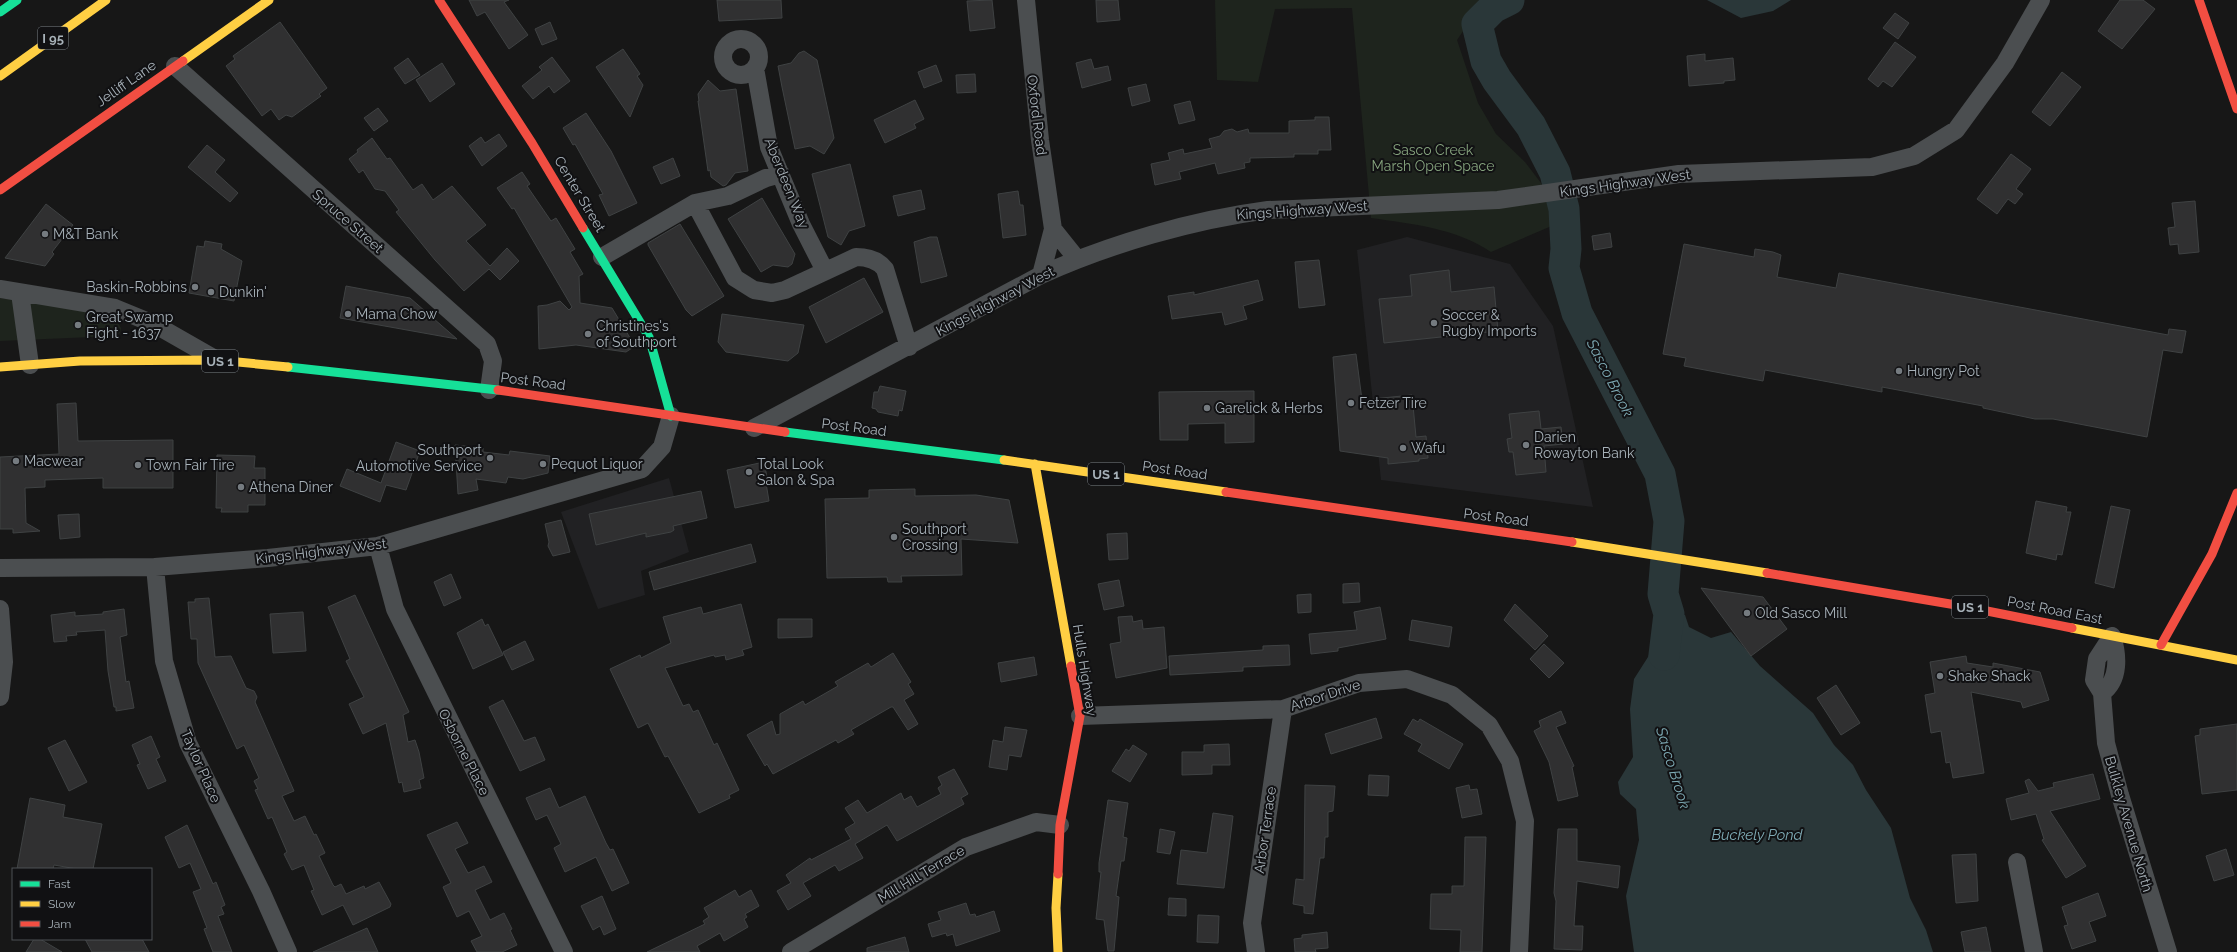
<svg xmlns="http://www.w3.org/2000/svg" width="2237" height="952" font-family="Raleway,sans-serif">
<rect width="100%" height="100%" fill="#171717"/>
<path fill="#212123" d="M1407,237L1510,264L1553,326L1593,507L1381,480L1357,250Z
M669,478L689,552L641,571L645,595L598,609L561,512Z"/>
<path fill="#1e241d" d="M1215,0H1479L1477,11L1457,40L1478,103L1496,134L1525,162L1541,183L1554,225L1491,252C1456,228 1412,224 1371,218L1352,8L1275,9L1258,82L1217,80Z
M0,298C26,301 112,302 121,328L120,333L114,336L0,341Z"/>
<path fill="#2a3739" d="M1707,0H1791L1773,11L1741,18Z
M1669,614L1685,615L1689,627L1711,638L1731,632L1760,666L1813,713L1834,745L1853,765L1866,790L1891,828L1910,898L1926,930L1933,952H1634L1626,896L1639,840L1636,809L1620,794L1618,782L1633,757L1630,709L1634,679L1648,657L1661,620Z"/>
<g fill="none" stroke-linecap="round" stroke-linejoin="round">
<path stroke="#2a3739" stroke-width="31" d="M1509,0L1493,8L1477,24L1486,61L1497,80L1531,126L1555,173L1564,209L1566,249L1564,268L1577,313L1660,474L1669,521L1663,594L1669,614L1664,655"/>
</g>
<path fill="#303031" stroke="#3f4243" d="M469,0H509L504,2L528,35L509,49L485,12L477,16Z
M717,0H781L782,18L719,21Z
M992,0L995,28L970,31L967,1Z
M1096,0H1118L1120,20L1097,22Z
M2120,0H2143L2155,9L2122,49L2098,31Z
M1895,13L1909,23L1898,39L1883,28Z
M280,22L327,88L319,94L321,96L292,117L286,115L279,120L271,109L262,116L226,66L235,59L233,56Z
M550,22L557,39L542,45L535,29Z
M1895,42L1916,57L1892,87L1883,81L1878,87L1868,79Z
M623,49L640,74L637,76L643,85L630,117L596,67Z
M804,51L817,60L834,138L824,154L810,146L795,149L782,87L778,66L791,63L799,53Z
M1705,54V61L1733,58L1735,80L1724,81V83L1689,86L1687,56Z
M552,57L570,81L554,93L549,86L533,99L522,86L542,70L539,67Z
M408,58L420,75L405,84L394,68Z
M1091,59L1094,69L1108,66L1111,80L1082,88L1076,63Z
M442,63L455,84L430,102L416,80Z
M936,65L942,81L924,88L918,72Z
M2062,72L2081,87L2050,126L2032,112Z
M975,74L976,92L957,93L956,75Z
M708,80L720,91L736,89L748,171L735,173L726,185L723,186L711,177L710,170L708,171L698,101H699L698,94Z
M1146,84L1150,101L1132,106L1128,88Z
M915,100L924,119L914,124L916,128L885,143L874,120Z
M1190,101L1195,120L1179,124L1174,105Z
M378,108L388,121L374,131L364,118Z
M586,113L611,151L637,203L609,216L599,195L603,194L575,144L573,145L563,128Z
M1315,117H1329L1331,150H1318V154H1294V157L1250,158V162L1244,163L1245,168L1218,174L1215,163L1179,172L1181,179L1155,185L1151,164L1170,160L1168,153L1183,149L1184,154L1212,148L1209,139L1220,136L1224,131L1232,129L1237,132L1248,129L1249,133H1289V121L1315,120Z
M499,134L507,146L482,166L469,146L481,137L485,143Z
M372,138L387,159L390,158L413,190L422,184L433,200L452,186L486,225L466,241L490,266L507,248L519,261L500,280L489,269L464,291L435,260L396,212L399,210L385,191L375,189L363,170L359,173L349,159L358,152L357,150Z
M207,145L225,160L215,172L238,193L230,202L188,167Z
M2011,154L2031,169L2016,189L2023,194L2015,204L2008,199L1997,214L1977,199Z
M673,158L680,176L661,184L653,167Z
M850,164L865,226L849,231L841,245L828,237L812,174Z
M522,172L530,184L527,186L551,221L556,218L575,249L570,252L583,274L579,276L580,303L612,308L635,346L626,352L576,345L539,349L538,306L547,305L560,301L569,310L572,307L514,208L512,209L497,188Z
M921,190L925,209L898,216L893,196Z
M1018,191L1020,205H1023L1026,235L1003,238L998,194Z
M762,198L795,254L792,264L788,267L773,265L761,272L728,219Z
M2195,201L2199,252L2179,254L2178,244L2170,245L2168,228L2175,227L2172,203Z
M46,204L73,225L52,252L54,254L45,266L5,258Z
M680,224L724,296L692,316L686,310L648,245V243Z
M1610,233L1612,247L1594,250L1592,236Z
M930,237H937L947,276L921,283L914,242Z
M205,241L222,244L221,249L242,261L234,301L189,293L197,246L204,247Z
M1684,244L1754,257L1755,249L1773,252L1781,255L1777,277L1836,288L1839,273L2168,335L2169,329L2186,331L2182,353L2163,350L2147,437L2053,419H2035L1983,408V406L1882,387V392L1765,370L1763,381L1684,366L1686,358L1663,354Z
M1319,260L1325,305L1299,308L1295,262Z
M1449,270L1451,292L1494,287L1498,331L1384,343L1379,299L1412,296L1410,275Z
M864,278L883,312L826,343L809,307Z
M1258,280L1263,300L1243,306L1247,319L1225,325L1222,312L1172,319L1168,296L1194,292V295Z
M346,286L410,298L457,339L340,318Z
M722,314L804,325L798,353L788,361L726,352L718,342Z
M1356,354L1362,400L1412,395L1416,437L1426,436L1428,458L1419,459V461L1388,464V458L1340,451L1333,357Z
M880,386L906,391L902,411L899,410L898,416L878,412L876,409L872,408L874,392H878Z
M1254,391V442L1225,443V423L1188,424V440H1160L1159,392Z
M76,403L78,441L173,440V488H103V478L45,480V487L25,488L26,523L40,531L13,533V529H0V457L59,454L57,404Z
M1539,411L1541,429L1561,427L1563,444L1544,446L1546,472L1516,475L1513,452H1509L1507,439L1512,438L1509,414Z
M396,442L420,451L406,490L386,485L380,502L340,486L347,469L381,483Z
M455,445L483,448V452L509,455L510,451L550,456L548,473L523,479L508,477L506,483L476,479L478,490L458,494Z
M217,455L255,456L254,468H265V505H248V512H221L222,508H216Z
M764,462L768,482L766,483L769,501L735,508L727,470Z
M915,489V496L976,495L1009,500L1018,543L961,539L962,575L901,576L902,582H888L887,577L827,578L825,499L869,498V490Z
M701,491L707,518L673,526L674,530L671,532L646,537V533L596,545L589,514Z
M2036,501L2067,507L2066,512H2071L2062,555L2057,554L2056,560L2026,553Z
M2111,506L2130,510L2114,588L2095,583Z
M79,514L80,537L60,539L58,515Z
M561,520L570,552L553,556L548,546L549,542L545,524Z
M1127,533L1128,559L1109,560L1107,534Z
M751,544L756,562L654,590L649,572Z
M451,574L461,598L444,606L434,582Z
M1119,580L1124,606L1104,610L1098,584Z
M1359,583L1360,602L1343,603V584Z
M1701,588L1763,597L1787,629L1751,656Z
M1311,594V612L1298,613L1297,595Z
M355,595L409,712L403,715L408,742L415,740L419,752L424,778L419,780L421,788L404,792L402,782L399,783L386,723L363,734L349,704L364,697L346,661L350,659L328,607Z
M209,598L215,657L231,656L246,688L254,691L257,697L255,702L294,791L282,796L294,821L305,816L314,835L316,834L325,853L319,856L333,885L335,887L341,884L346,894L364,886L365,889L379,882L391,904L390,907L353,925L343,905L322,915L311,891L314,890L304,865L292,870L284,854L287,852L272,817L268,819L255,790L258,789L254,781L259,778L244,745L237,749L198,663L197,639H191L188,602H195V599Z
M741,604L752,647L742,650L744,655L726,660L725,655L715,657L714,655L665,668L683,706L689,704L693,712L698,710L714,745L717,743L739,790L729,795L730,798L699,813L668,756L665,757L648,723L638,728L610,669L640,655L641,658L671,643L663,617L701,607L703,614Z
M1515,604L1548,636L1535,650L1504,620Z
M1380,607L1386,639L1338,648V651L1311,654L1309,634L1357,630L1354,612Z
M124,609L127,635L120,637L126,682L129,681L134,708L116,711V707H114L108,671L105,630L76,632L77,635L66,636L67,641L54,642L51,615L75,612V616L103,614V612Z
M303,612L306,651L273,653L270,614Z
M1132,616L1133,622L1142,620L1143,629L1164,627L1167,668L1116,678L1110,644L1121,642L1118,617Z
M482,619L485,626L488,624L503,655L473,669L457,633Z
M778,619H812V637L778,638Z
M1412,620L1452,627L1449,647L1409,640Z
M525,641L534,660L512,670L503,652Z
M1544,644L1564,663L1549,678L1530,659Z
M1289,645L1290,665L1243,667V671L1170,675L1169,656L1263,650V646Z
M893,653L911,682L908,684L914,694L904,700L918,724L908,730L893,707H891L851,730L854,734L838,743L836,740L773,774L767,764L765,766L747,735L772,721L776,735L780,734V714L803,701L805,705L838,686L835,682L868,663L871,667Z
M1966,656L1967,663L1993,667V663L2040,672L2049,700L2023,708L2021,702L1971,692L1984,773L1953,778L1950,762L1946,763L1941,731L1931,733L1925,695L1935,693L1930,662Z
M1034,657L1037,675L1001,682L998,663Z
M1836,685L1860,723L1841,735L1817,698Z
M503,700L524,741L535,737L545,760L520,771L489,707Z
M1561,711L1566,723L1556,727L1574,766L1572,767L1578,796L1558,801L1549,762L1534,731L1541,727L1539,721Z
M1376,718L1382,738L1331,754L1325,734Z
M1413,719L1418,722L1420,719L1463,744L1449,769L1418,751L1422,744L1404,734Z
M2237,724V790L2202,794L2195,736L2200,735V729Z
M1005,727L1027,730L1021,757L1009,755L1007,770L989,767L993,740L1003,742Z
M151,736L160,757L156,759L166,781L148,789L137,765L140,764L132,745Z
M65,740L87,782L69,791L48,748Z
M1229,744L1230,765H1212V774L1182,775V752H1204V745Z
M1133,745L1147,754L1130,782L1112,771L1126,749L1129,751Z
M954,769L968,794L961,798L964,804L897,841L887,825L855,844L863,858L839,871L835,865L803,883L811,896L788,910L777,891L791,883L786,875L810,858L811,860L851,839L845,829L855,823L845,808L858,800L867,813L901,793L904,800L911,796L917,807L941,794L938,788L942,785L938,777Z
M2093,774L2100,799L2050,811L2086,866L2066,878L2042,840L2044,839L2036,814L2011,820L2006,799L2029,793L2025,781L2029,779L2038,791L2054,787L2053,783Z
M1369,775L1389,776L1388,796L1368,795Z
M1305,785L1335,786L1333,811L1328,812V837H1325L1324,858H1320L1313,914L1304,913V906L1293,904L1296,879L1304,880Z
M1469,785L1470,790L1477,789L1482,814L1462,818L1456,788Z
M550,788L559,808L585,796L606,843L610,850L613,849L629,883L612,891L596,857L565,872L554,848L561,844L547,815L536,820L526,798Z
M30,798L65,805L63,817L102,824L93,869H77L54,865L53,869H17Z
M1108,800L1128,803L1123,837L1127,838L1124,861H1121L1116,896L1119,897L1114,951H1108L1104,920L1096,919L1101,872H1099V863Z
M1213,813L1233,816L1224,888L1177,884L1181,850L1207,853Z
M457,822L468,843L455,849L468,873L484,866L492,882L475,890L490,920L504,913L512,929L510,930L517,945L502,952H477L471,941L482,936L469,911L457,917L443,887L451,883L427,835Z
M187,825L213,884L216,882L225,905L221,907L224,914L218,916L232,952H213L204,929L207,928L193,892L201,889L190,863L179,868L165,837Z
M1160,829L1175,832L1170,854L1157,852Z
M1558,829H1577V861L1620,866L1618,888L1577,881L1574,926H1583L1582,950L1554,949L1556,901L1554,893Z
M1465,837H1486L1482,952H1460L1461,930L1430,929L1431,894H1452V886H1464Z
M2226,849L2234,875L2214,881L2206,856Z
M1976,854L1978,901L1956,903L1952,855Z
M735,890L739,897L751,890L759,906L745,914L747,917L744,919L748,927L724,941L720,933L697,946L700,952H647L705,924L703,921L709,917L704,908Z
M2098,893L2106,916L2089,922L2096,941L2072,949L2064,926L2068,925L2062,907Z
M602,896L616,929L604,935L600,926L593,930L581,906Z
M1169,898L1186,899V916L1168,915Z
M966,903L970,915L975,914L976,917L994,911L1000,931L956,946L953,934L947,936L946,933L932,937L928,924L941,920L938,912Z
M1198,915L1219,916L1218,943L1197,942Z
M1986,927L1991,952H1965L1961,932Z
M367,928L378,952H313Z
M1327,932L1328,948L1315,949L1316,952H1295L1294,939L1302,938V935Z
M905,937L909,952H867V948Z
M34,939H40L62,952H26Z
M85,939H142L149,952H92Z"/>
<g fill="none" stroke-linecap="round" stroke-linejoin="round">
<path stroke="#4b4e50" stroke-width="18" d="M1026,0L1040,140L1053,229L1077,259
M723 57a18 18 0 1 1 36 0a18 18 0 1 1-36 0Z
M175,66L487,344L493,361L489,390
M755,68L769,147L801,224L825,271
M695,203L735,278L754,290L772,293L785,290L856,257C867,257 878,260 885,269L909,347
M602,257L695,203L728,196L766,178L781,174
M1041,275L1053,229
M0,289L115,308L154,324L217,360
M20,293L30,365
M754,428L1041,275C1110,244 1192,220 1268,210L1498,200L1679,174L1872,167L1914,156L1956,130L2005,63L2041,0
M378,546L395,609L564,952
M155,567L164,661L188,743L261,891L288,952
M0,568L155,567L268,558L378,546L642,469L662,447L671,416
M0,609L4,662L0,697
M2112,636L2097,659L2094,680L2102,693L2106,743L2120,795L2168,952
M2102,693C2120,680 2118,655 2112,636
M1080,716L1283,709L1359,683L1407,679L1452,695L1489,725L1510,761L1525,821L1519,952
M2017,862L2034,952
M791,952L966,847L1036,822L1060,825
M1256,952L1252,923L1283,709"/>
<path stroke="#16e098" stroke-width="9" d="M0,12L17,0
M583,228L649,337L671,416
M288,367L498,390
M785,432L1004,460"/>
<path stroke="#ffcf43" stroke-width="9" d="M183,61L269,0
M0,76L106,0
M0,367L80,361L217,360L288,367
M1004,460L1226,492
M1035,464L1071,666
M1572,542L1767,573
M2072,628L2237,660
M1058,874L1056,908L1058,952"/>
<path stroke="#f24e42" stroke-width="9" d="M439,0L532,143L583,228
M2199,0L2237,109
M0,190L183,61
M498,390L785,432
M1226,492L1572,542
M1767,573L1962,606L2072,628
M2161,645L2212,554L2237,493
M1058,874L1060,825L1080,716L1071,666"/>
</g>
<g fill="#757b80" stroke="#111113" stroke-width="1.5">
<circle cx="45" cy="234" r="4"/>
<circle cx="195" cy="287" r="4"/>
<circle cx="211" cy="292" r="4"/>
<circle cx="348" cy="314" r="4"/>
<circle cx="1434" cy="323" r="4"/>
<circle cx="78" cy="325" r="4"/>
<circle cx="588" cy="334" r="4"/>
<circle cx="1899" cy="371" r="4"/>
<circle cx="1351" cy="403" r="4"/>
<circle cx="1207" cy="408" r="4"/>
<circle cx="1526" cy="445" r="4"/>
<circle cx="1403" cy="448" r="4"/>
<circle cx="490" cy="458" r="4"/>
<circle cx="16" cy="461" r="4"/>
<circle cx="543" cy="464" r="4"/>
<circle cx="138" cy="465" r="4"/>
<circle cx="749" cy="472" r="4"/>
<circle cx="241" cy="487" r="4"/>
<circle cx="894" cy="537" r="4"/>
<circle cx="1747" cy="613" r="4"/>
<circle cx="1940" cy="676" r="4"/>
</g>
<g text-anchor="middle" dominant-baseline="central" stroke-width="4" stroke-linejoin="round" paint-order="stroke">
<g fill="#111113" stroke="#7a8186" stroke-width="1">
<rect x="38" y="27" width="30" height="22" rx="3"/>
<rect x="202" y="350" width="36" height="22" rx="3"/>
<rect x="1088" y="463" width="36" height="22" rx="3"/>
<rect x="1952" y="596" width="36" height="22" rx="3"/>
</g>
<g font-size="13" font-weight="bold" fill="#a7b1b8">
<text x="53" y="38">I 95</text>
<text x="220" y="361">US 1</text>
<text x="1106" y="474">US 1</text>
<text x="1970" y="607">US 1</text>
</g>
<g font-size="14" fill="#a7b1b8" stroke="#111113">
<text transform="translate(126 83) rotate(-35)">Jelliff Lane</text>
<text transform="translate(1037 115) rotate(83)">Oxford Road</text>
<text transform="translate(787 183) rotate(68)">Aberdeen Way</text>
<text transform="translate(1625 183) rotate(-8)">Kings Highway West</text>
<text transform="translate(580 194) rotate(59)">Center Street</text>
<text transform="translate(1302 210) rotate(-4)">Kings Highway West</text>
<text transform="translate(348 221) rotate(41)">Spruce Street</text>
<text transform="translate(995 301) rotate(-28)">Kings Highway West</text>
<text transform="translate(533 381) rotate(7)">Post Road</text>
<text transform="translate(854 427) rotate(7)">Post Road</text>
<text transform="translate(1175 470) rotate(8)">Post Road</text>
<text transform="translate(1496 517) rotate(7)">Post Road</text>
<text transform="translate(321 551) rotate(-7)">Kings Highway West</text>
<text transform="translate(2055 610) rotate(11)">Post Road East</text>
<text transform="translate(1085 670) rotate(81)">Hulls Highway</text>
<text transform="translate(1325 695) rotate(-18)">Arbor Drive</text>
<text transform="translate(464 752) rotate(63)">Osborne Place</text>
<text transform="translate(201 766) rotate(66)">Taylor Place</text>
<text transform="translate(2129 824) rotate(74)">Bulkley Avenue North</text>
<text transform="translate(1265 830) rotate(-82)">Arbor Terrace</text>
<text transform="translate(921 874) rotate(-31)">Mill Hill Terrace</text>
</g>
<g font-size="14" fill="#86a47e" stroke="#111113">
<text x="1433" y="150">Sasco Creek<tspan x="1433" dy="16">Marsh Open Space</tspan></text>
</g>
<g font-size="14" fill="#a7b1b8" stroke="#111113" text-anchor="start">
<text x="53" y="234">M&amp;T Bank</text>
<text x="187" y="287" text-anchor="end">Baskin-Robbins</text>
<text x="219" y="292">Dunkin'</text>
<text x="356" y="314">Mama Chow</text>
<text x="1442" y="315">Soccer &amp;<tspan x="1442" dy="16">Rugby Imports</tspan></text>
<text x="86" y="317">Great Swamp<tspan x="86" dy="16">Fight - 1637</tspan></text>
<text x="596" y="326">Christines's<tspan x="596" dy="16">of Southport</tspan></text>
<text x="1907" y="371">Hungry Pot</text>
<text x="1359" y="403">Fetzer Tire</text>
<text x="1215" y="408">Garelick &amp; Herbs</text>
<text x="1534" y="437">Darien<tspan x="1534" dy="16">Rowayton Bank</tspan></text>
<text x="1411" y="448">Wafu</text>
<text x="482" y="450" text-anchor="end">Southport<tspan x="482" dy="16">Automotive Service</tspan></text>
<text x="24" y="461">Macwear</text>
<text x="551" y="464">Pequot Liquor</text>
<text x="757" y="464">Total Look<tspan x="757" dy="16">Salon &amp; Spa</tspan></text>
<text x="146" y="465">Town Fair Tire</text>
<text x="249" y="487">Athena Diner</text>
<text x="902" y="529">Southport<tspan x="902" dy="16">Crossing</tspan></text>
<text x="1755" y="613">Old Sasco Mill</text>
<text x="1948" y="676">Shake Shack</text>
</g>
<g font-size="15" font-style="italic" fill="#7eaab4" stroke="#111113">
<text transform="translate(1610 378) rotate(63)">Sasco Brook</text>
<text transform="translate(1673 768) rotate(73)">Sasco Brook</text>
<text x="1757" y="835">Buckely Pond</text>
</g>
</g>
<rect x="12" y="868" width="140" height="72" fill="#111113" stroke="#4d5155"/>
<rect x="20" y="881" width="20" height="6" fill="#16e098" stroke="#4d5155"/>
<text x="48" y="888" font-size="12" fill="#a7b1b8">Fast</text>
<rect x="20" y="901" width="20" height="6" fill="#ffcf43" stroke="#4d5155"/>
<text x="48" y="908" font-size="12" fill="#a7b1b8">Slow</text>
<rect x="20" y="921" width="20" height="6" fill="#f24e42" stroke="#4d5155"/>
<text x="48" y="928" font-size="12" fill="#a7b1b8">Jam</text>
</svg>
